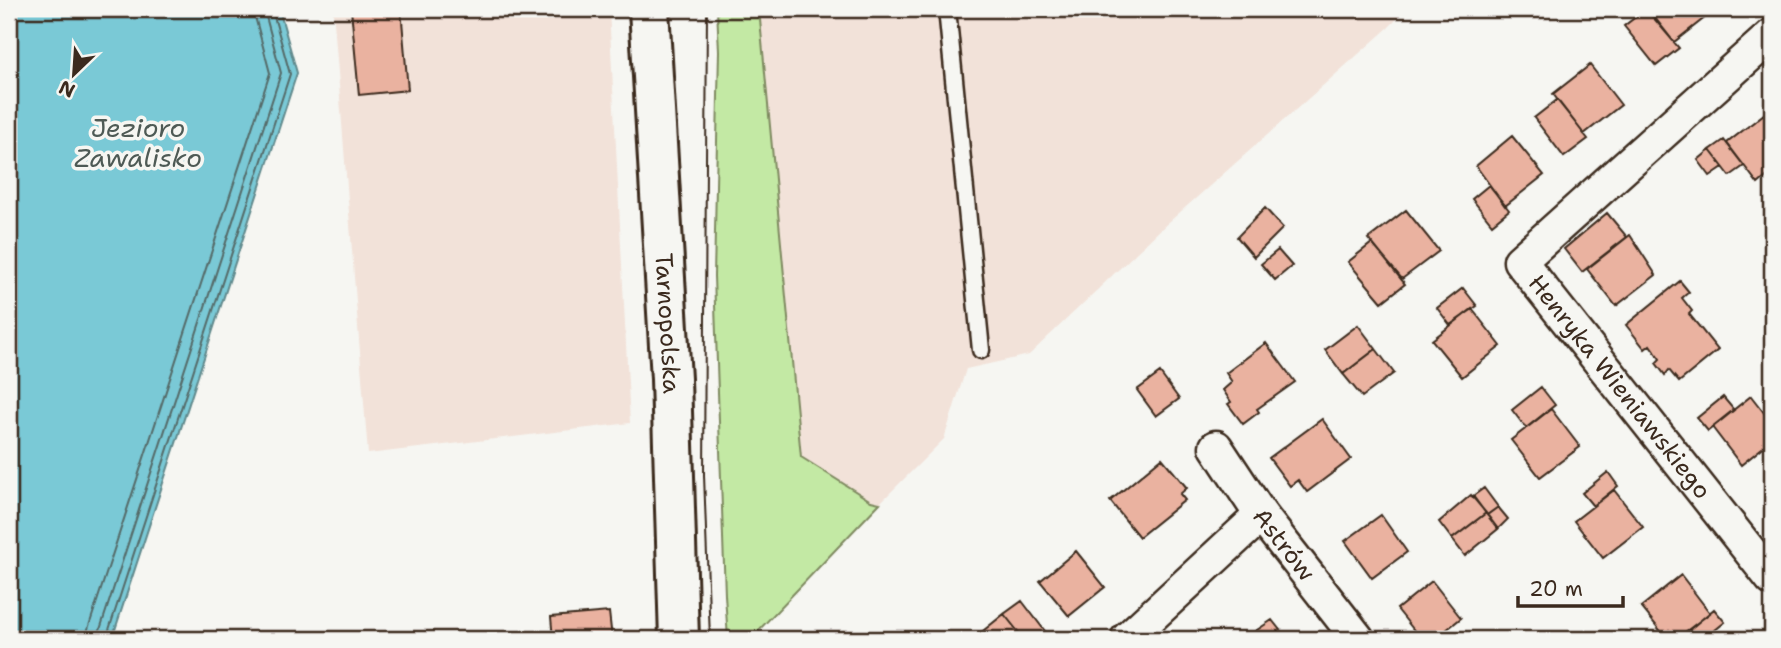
<svg xmlns="http://www.w3.org/2000/svg" width="1781" height="648" font-family="'Shantell Sans',sans-serif">
<rect width="100%" height="100%" fill="#f6f6f2"/>
<filter id="ink" filterUnits="userSpaceOnUse"><feTurbulence type="fractalNoise" baseFrequency=".0143" numOctaves="2"/><feDisplacementMap in="SourceGraphic" scale="14" xChannelSelector="R" yChannelSelector="G"/><feConvolveMatrix kernelMatrix="1 2 1 2 8 2 1 2 1" color-interpolation-filters="sRGB"/></filter>
<g filter="url(#ink)">
<path fill="#f2e2d9" d="M333,9H609L630,423L368,454Z
M759,9H1407L1388,28L1161,229L1029,355L966,369L944,439L880,503L871,501L801,457Z"/>
<path fill="#c3e9a4" stroke="#7f8a61" stroke-width="2" d="M717,9H759L801,457L871,501L880,503L756,633L754,639H728L725,595L714,276L719,51Z"/>
<path fill="#7ac9d6" stroke="#61898c" stroke-width="2" d="M9,9H279L297,73L112,639H9Z"/>
<g fill="none" stroke-linecap="round" stroke-linejoin="round">
<path stroke="#546a68" stroke-width="2" d="M87,639L88,629L270,73L253,9
M97,639L281,73L264,9
M106,639L290,74L272,9"/>
</g>
<path fill="#eab2a0" stroke="#3b2a1e" stroke-width="2" d="M351,9H401L408,90L359,95Z
M1646,9L1679,48L1656,66L1624,26Z
M1648,9H1708L1711,13L1674,42Z
M1590,65L1621,105L1584,134L1553,94Z
M1557,100L1588,139L1564,157L1534,118Z
M1764,114L1772,125V172L1758,184L1727,143Z
M1512,136L1544,175L1505,206L1476,166Z
M1724,140L1744,166L1730,176L1710,150Z
M1710,150L1723,167L1710,176L1698,160Z
M1489,185L1509,210L1492,224L1472,199Z
M1265,208L1283,228L1254,257L1237,237Z
M1406,210L1439,251L1402,279L1368,239Z
M1607,213L1627,237L1582,272L1564,249Z
M1630,235L1656,275L1616,306L1587,269Z
M1372,243L1405,284L1382,302L1348,262Z
M1278,250L1292,266L1275,280L1261,264Z
M1680,281L1689,292L1682,298L1692,311L1689,314L1718,350L1679,382L1669,370L1665,375L1656,363L1660,359L1650,345L1645,349L1626,325Z
M1463,288L1477,306L1450,325L1437,308Z
M1472,309L1501,346L1462,377L1432,340Z
M1358,325L1376,349L1343,374L1325,350Z
M1266,343L1295,382L1257,409L1259,412L1243,424L1228,404L1231,402L1223,390L1232,382L1226,373Z
M1376,349L1394,373L1362,397L1343,374Z
M1160,373L1179,399L1156,416L1137,390Z
M1541,387L1555,405L1526,428L1512,410Z
M1751,396L1772,423V440L1741,465L1712,427Z
M1723,397L1734,410L1708,431L1697,418Z
M1551,409L1580,447L1540,477L1511,440Z
M1322,419L1351,459L1307,492L1298,480L1290,486L1269,458Z
M1162,458L1187,488L1180,494L1185,500L1139,537L1110,501Z
M1608,472L1618,486L1593,506L1582,493Z
M1484,488L1498,507L1487,515L1473,496Z
M1614,490L1643,527L1603,558L1574,521Z
M1471,495L1486,513L1452,539L1439,522Z
M1498,507L1508,519L1498,529L1487,515Z
M1486,513L1498,529L1465,556L1452,539Z
M1381,515L1407,552L1372,578L1345,541Z
M1076,551L1105,587L1069,616L1040,581Z
M1681,575L1710,613L1676,639H1667L1641,607Z
M1432,581L1461,618L1435,639H1421L1397,609Z
M1022,601L1051,639H1024L1004,614Z
M1714,609L1725,622L1704,639H1697L1689,630Z
M609,612L612,639H553L551,617Z
M1004,614L1024,639H973Z
M1272,620L1287,639H1255L1251,634Z"/>
<g fill="none" stroke-linecap="round" stroke-linejoin="round">
<g stroke="#3b2a1e" stroke-width="21">
<path id="service" d="M947,9L981,350"/>
</g>
<g stroke="#3b2a1e" stroke-width="37">
<g id="minor">
<path id="s1" d="M1772,35L1520,261L1772,579"/>
<path id="s2" d="M1216,447L1261,515L1358,639"/>
<path d="M1127,639L1261,515"/>
</g>
</g>
<g stroke="#3b2a1e" stroke-width="44">
<g id="secondary">
<path id="s3" d="M649,9L671,379L679,639"/>
</g>
</g>
<use href="#service" stroke="#f6f6f2" stroke-width="16"/>
<use href="#minor" stroke="#f6f6f2" stroke-width="32"/>
<use href="#secondary" stroke="#f6f6f2" stroke-width="38"/>
<path stroke="#3b2a1e" stroke-width="2" d="M707,9L704,475L710,639"/>
</g>
</g>
<g text-anchor="middle" dominant-baseline="central" stroke-width="7" stroke-linejoin="round" paint-order="stroke">
<g font-size="24" fill="#3b2a1e" stroke="#f6f6f2">
<text stroke="none"><textPath href="#s3" startOffset="315">Tarnopolska</textPath></text>
<text stroke="none"><textPath href="#s1" startOffset="499">Henryka Wieniawskiego</textPath></text>
<text stroke="none"><textPath href="#s2" startOffset="119">Astrów</textPath></text>
</g>
<g font-size="26" font-style="italic" fill="#4e5a55" stroke="#f6f6f2">
<text x="138" y="127">Jezioro<tspan x="138" dy="30">Zawalisko</tspan></text>
</g>
</g>
<rect width="1781" height="648" fill="none" stroke="#f6f6f2" stroke-width="35"/>
<rect x="18" y="18" width="1746" height="613" fill="none" stroke="#3b2a1e" stroke-width="2.5" filter="url(#ink)"/>
<g transform="translate(74 74) rotate(205)" stroke="#f6f6f2" stroke-width="5" paint-order="stroke">
<path d="M0-5L12 26L0 18L-12 26Z" fill="#3b2a1e"/>
<text y="-10" font-size="19" font-weight="bold" text-anchor="middle" fill="#3b2a1e">N</text>
</g>
<path d="M1518 596v10h105v-10" fill="none" stroke="#3b2a1e" stroke-width="3.5"/>
<text x="1529" y="596" font-size="21" fill="#3b2a1e" stroke="#f6f6f2" stroke-width="5" paint-order="stroke">20 m</text>
</svg>
